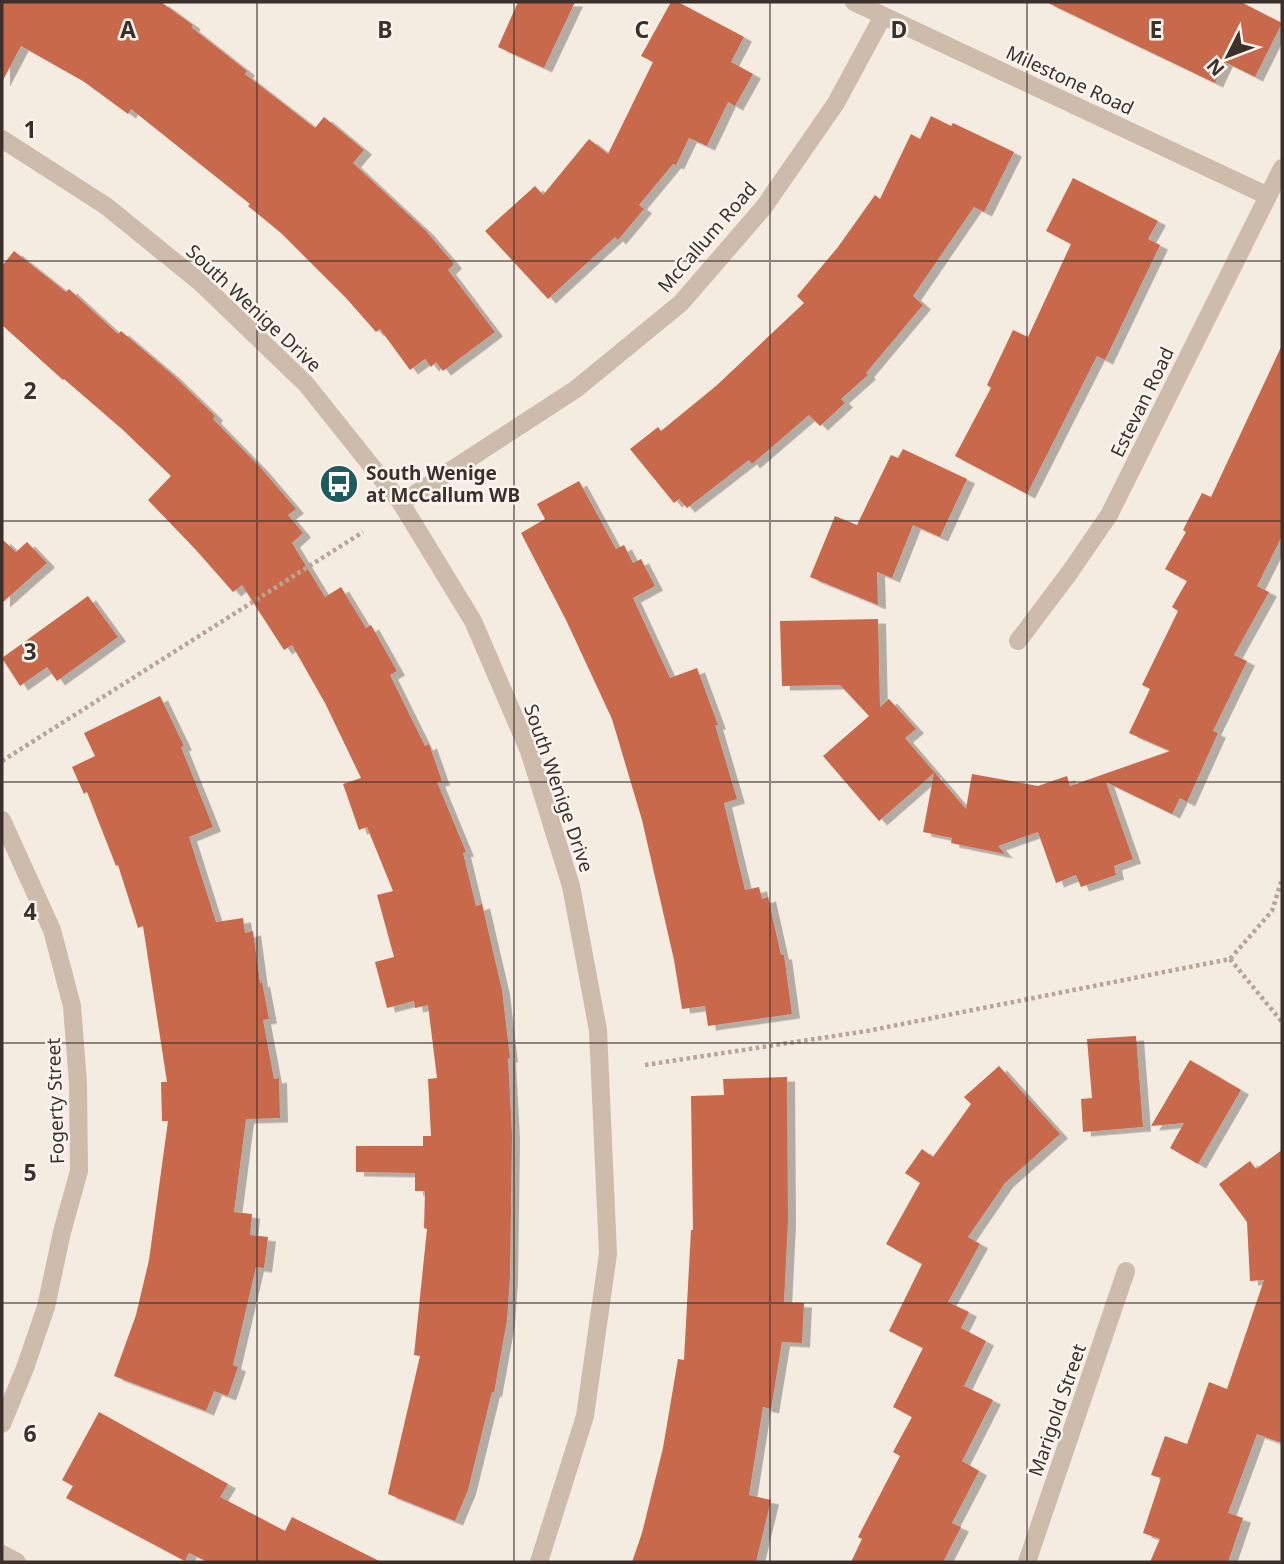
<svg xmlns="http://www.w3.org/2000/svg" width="1284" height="1564" font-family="'Noto Sans',sans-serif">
<defs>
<filter id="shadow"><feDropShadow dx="8" dy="4.5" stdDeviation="0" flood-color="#0004"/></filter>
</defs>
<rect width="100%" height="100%" fill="#f4ebe1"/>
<path fill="#c8694b" filter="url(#shadow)" d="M2,2H161L193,25L191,27L247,71L245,74L315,128L324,117L364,150L353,163L426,231L454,264L448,270L495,332L443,371L436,362L431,367L425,359L410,370L380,329L376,332L346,298L281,233L248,206L250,204L131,109L128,114L83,81L21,46L2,82Z
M518,2H575L544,68L498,47Z
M671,2H678L744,37L731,62L753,74L735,106L728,102L707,146L689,138L676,165L673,164L639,205L644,209L618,240L615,237L548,299L485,231L535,186L543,195L589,139L608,154L653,62L641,56Z
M1046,2H1241L1282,23L1255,77L1225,62L1215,83Z
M931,116L951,126L953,123L1014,152L984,212L974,207L913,296L923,305L866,373L868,375L841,399L845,403L820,426L809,415L752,464L749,460L687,508L679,499L674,503L630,449L658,427L661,431L716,386L804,303L797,296L838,247L875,195L880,199L911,134L920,139Z
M1073,178L1158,221L1148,239L1160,245L1105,360L1097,356L1027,494L955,456L991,388L987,385L1013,330L1028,337L1071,244L1046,231Z
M14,251L66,292L69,289L118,334L121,331L173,375L215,416L213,419L260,467L296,509L288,515L303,533L292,543L325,597L341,587L366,628L371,625L397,671L390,675L425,746L429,744L442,781L437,782L466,852L463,853L476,906L482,904L502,990L510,1058H508L512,1135L510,1277L507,1320L494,1393L492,1392L468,1490L455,1521L388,1494L420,1356L414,1355L427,1229L424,1228L425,1191H415V1173L356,1172V1146H423V1136H431L428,1079L437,1078L428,1005L415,1008L414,1001L387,1008L375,962L394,957L377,895L393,891L367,827L359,830L343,784L361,778L325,703L292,645L284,650L242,585L233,592L196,550L148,500L171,476L123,430L64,379L63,380L2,325V266Z
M1282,345V536L1257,586L1269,592L1234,655L1247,661L1213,731L1218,733L1187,802L1180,798L1172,814L1106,782L1133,859L1114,866L1116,875L1081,887L1076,875L1056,883L1038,832L998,846L1005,854L951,843L952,838L923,832L934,773L879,821L823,756L869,716L840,685L782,686L780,621L878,619L880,707L889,699L916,729L905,738L966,809L972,774L1038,786L1067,776L1070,786L1170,751L1129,733L1150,689L1142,685L1178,611L1172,607L1187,581L1165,569L1186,532L1183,530L1202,493L1211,497Z
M903,449L967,479L940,537L913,525L892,578L877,572L878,605L810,577L835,516L857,525L891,455L898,458Z
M579,481L616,549L624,545L633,563L641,559L655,586L633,598L670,678L697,668L718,725H715L737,799L724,803L745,890L759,887L762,899L768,897L781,955H784L792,1014L708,1026L705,1006L682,1009L674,960L642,820L612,719L566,620L521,533L545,519L537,504Z
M2,539L16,552L27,542L47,563L2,603Z
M88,596L118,637L57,681L47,667L20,686L2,658Z
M160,696L184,746L181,747L213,827L189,837L216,922L243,918L245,933L253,931L260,983L262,982L269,1019L263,1020L274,1079L279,1078L280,1118L246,1119L234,1212L252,1214L250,1235L268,1237L264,1268L256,1267L233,1365L238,1367L228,1396L214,1391L206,1411L114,1376L136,1315L149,1260L168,1121H162L161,1082H167L143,926L138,928L118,865L116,866L87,792L84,794L72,767L95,756L84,733Z
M1136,1036L1143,1127L1083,1132L1081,1099L1092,1098L1087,1039Z
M1190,1060L1241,1090L1198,1164L1170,1148L1184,1123L1151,1126Z
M999,1066L1060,1134L1005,1183L968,1237L980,1244L948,1302L969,1312L961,1328L986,1341L964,1386L993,1400L962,1461L979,1471L952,1523L961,1527L943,1562H851L862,1539L858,1537L900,1456L893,1452L912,1417L893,1407L923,1348L889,1331L922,1264L886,1244L920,1183L905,1173L922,1149L933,1157L971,1104L964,1097Z
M787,1077L788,1221L784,1302L804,1303L802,1343L782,1342L771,1409L763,1407L749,1495L771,1500L756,1562H632L642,1533L663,1448L678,1359L684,1360L691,1230H693L691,1096L724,1095L723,1079Z
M1282,1150V1443L1257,1434L1228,1513L1243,1518L1228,1562H1150L1160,1539L1143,1533L1161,1478L1151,1475L1165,1436L1187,1444L1209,1382L1227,1389L1264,1280L1250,1281L1247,1222L1219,1184L1250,1161L1256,1169Z
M99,1412L228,1484L220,1497L285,1531L292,1517L381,1562H208L189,1553L185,1561L66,1498L73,1486L62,1480Z"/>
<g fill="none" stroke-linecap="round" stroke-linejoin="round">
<path stroke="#b9a596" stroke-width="4.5" stroke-dasharray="3.5 3.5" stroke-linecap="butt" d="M2,761L363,532
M1230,959L1282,1022
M645,1065L867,1031L1230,959L1272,911L1282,879"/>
<path stroke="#cdbbac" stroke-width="18" d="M854,2L1268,196
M401,503L576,389L681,303L764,207L836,103L883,16
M1018,641L1070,572L1109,515L1282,168
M2,820L52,930L72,1006L78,1083L79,1171L62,1232L46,1307L25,1368L2,1424
M2,1554L17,1562
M1027,1562L1126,1271"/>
<path stroke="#cdbbac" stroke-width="18" d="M2,139L106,206L201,283L306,384L401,503L473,621L529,751L571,886L598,1030L608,1254L585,1416L539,1562"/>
</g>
<path fill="none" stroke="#3b302b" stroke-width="2" stroke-opacity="0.55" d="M257,2V1562M514,2V1562M770,2V1562M1027,2V1562M2,261H1282M2,521H1282M2,782H1282M2,1043H1282M2,1303H1282"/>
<defs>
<g id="bus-disc" transform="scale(2.0125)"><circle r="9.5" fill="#1f5a5e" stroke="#fbf5ee"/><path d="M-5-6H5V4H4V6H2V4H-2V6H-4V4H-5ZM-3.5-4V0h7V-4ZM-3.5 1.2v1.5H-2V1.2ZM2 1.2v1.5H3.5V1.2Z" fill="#fff"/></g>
</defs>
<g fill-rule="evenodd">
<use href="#bus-disc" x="339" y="484"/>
</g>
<g text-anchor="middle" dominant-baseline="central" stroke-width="5" stroke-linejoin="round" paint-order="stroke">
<g font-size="19" fill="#3b302b" stroke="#fbf5ee">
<text transform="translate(1070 80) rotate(25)">Milestone Road</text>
<text transform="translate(707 237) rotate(-49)">McCallum Road</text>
<text transform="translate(254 308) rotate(43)">South Wenige Drive</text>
<text transform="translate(1142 402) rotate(-64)">Estevan Road</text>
<text transform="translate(559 788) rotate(71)">South Wenige Drive</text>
<text transform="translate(55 1101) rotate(-92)">Fogerty Street</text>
<text transform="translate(1057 1410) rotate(-71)">Marigold Street</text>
</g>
<g font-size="19" font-weight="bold" fill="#3b302b" stroke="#fbf5ee" text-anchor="start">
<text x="366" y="473">South Wenige<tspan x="366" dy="22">at McCallum WB</tspan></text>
</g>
</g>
<g font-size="23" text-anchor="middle" font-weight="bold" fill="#3b302b" stroke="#fbf5ee" stroke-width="5" stroke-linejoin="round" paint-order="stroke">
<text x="128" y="38">A</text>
<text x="385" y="38">B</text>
<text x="642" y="38">C</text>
<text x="899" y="38">D</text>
<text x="1156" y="38">E</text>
<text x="30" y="138">1</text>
<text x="30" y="399">2</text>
<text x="30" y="660">3</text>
<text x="30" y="920">4</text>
<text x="30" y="1181">5</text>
<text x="30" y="1442">6</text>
</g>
<rect width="1284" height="1564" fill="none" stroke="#3b302b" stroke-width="7"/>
<g transform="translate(1228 56) rotate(228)" stroke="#fbf5ee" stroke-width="5" paint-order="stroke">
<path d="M0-5L12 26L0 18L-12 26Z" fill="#3b302b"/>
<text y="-10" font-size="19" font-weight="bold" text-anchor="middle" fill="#3b302b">N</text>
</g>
</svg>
